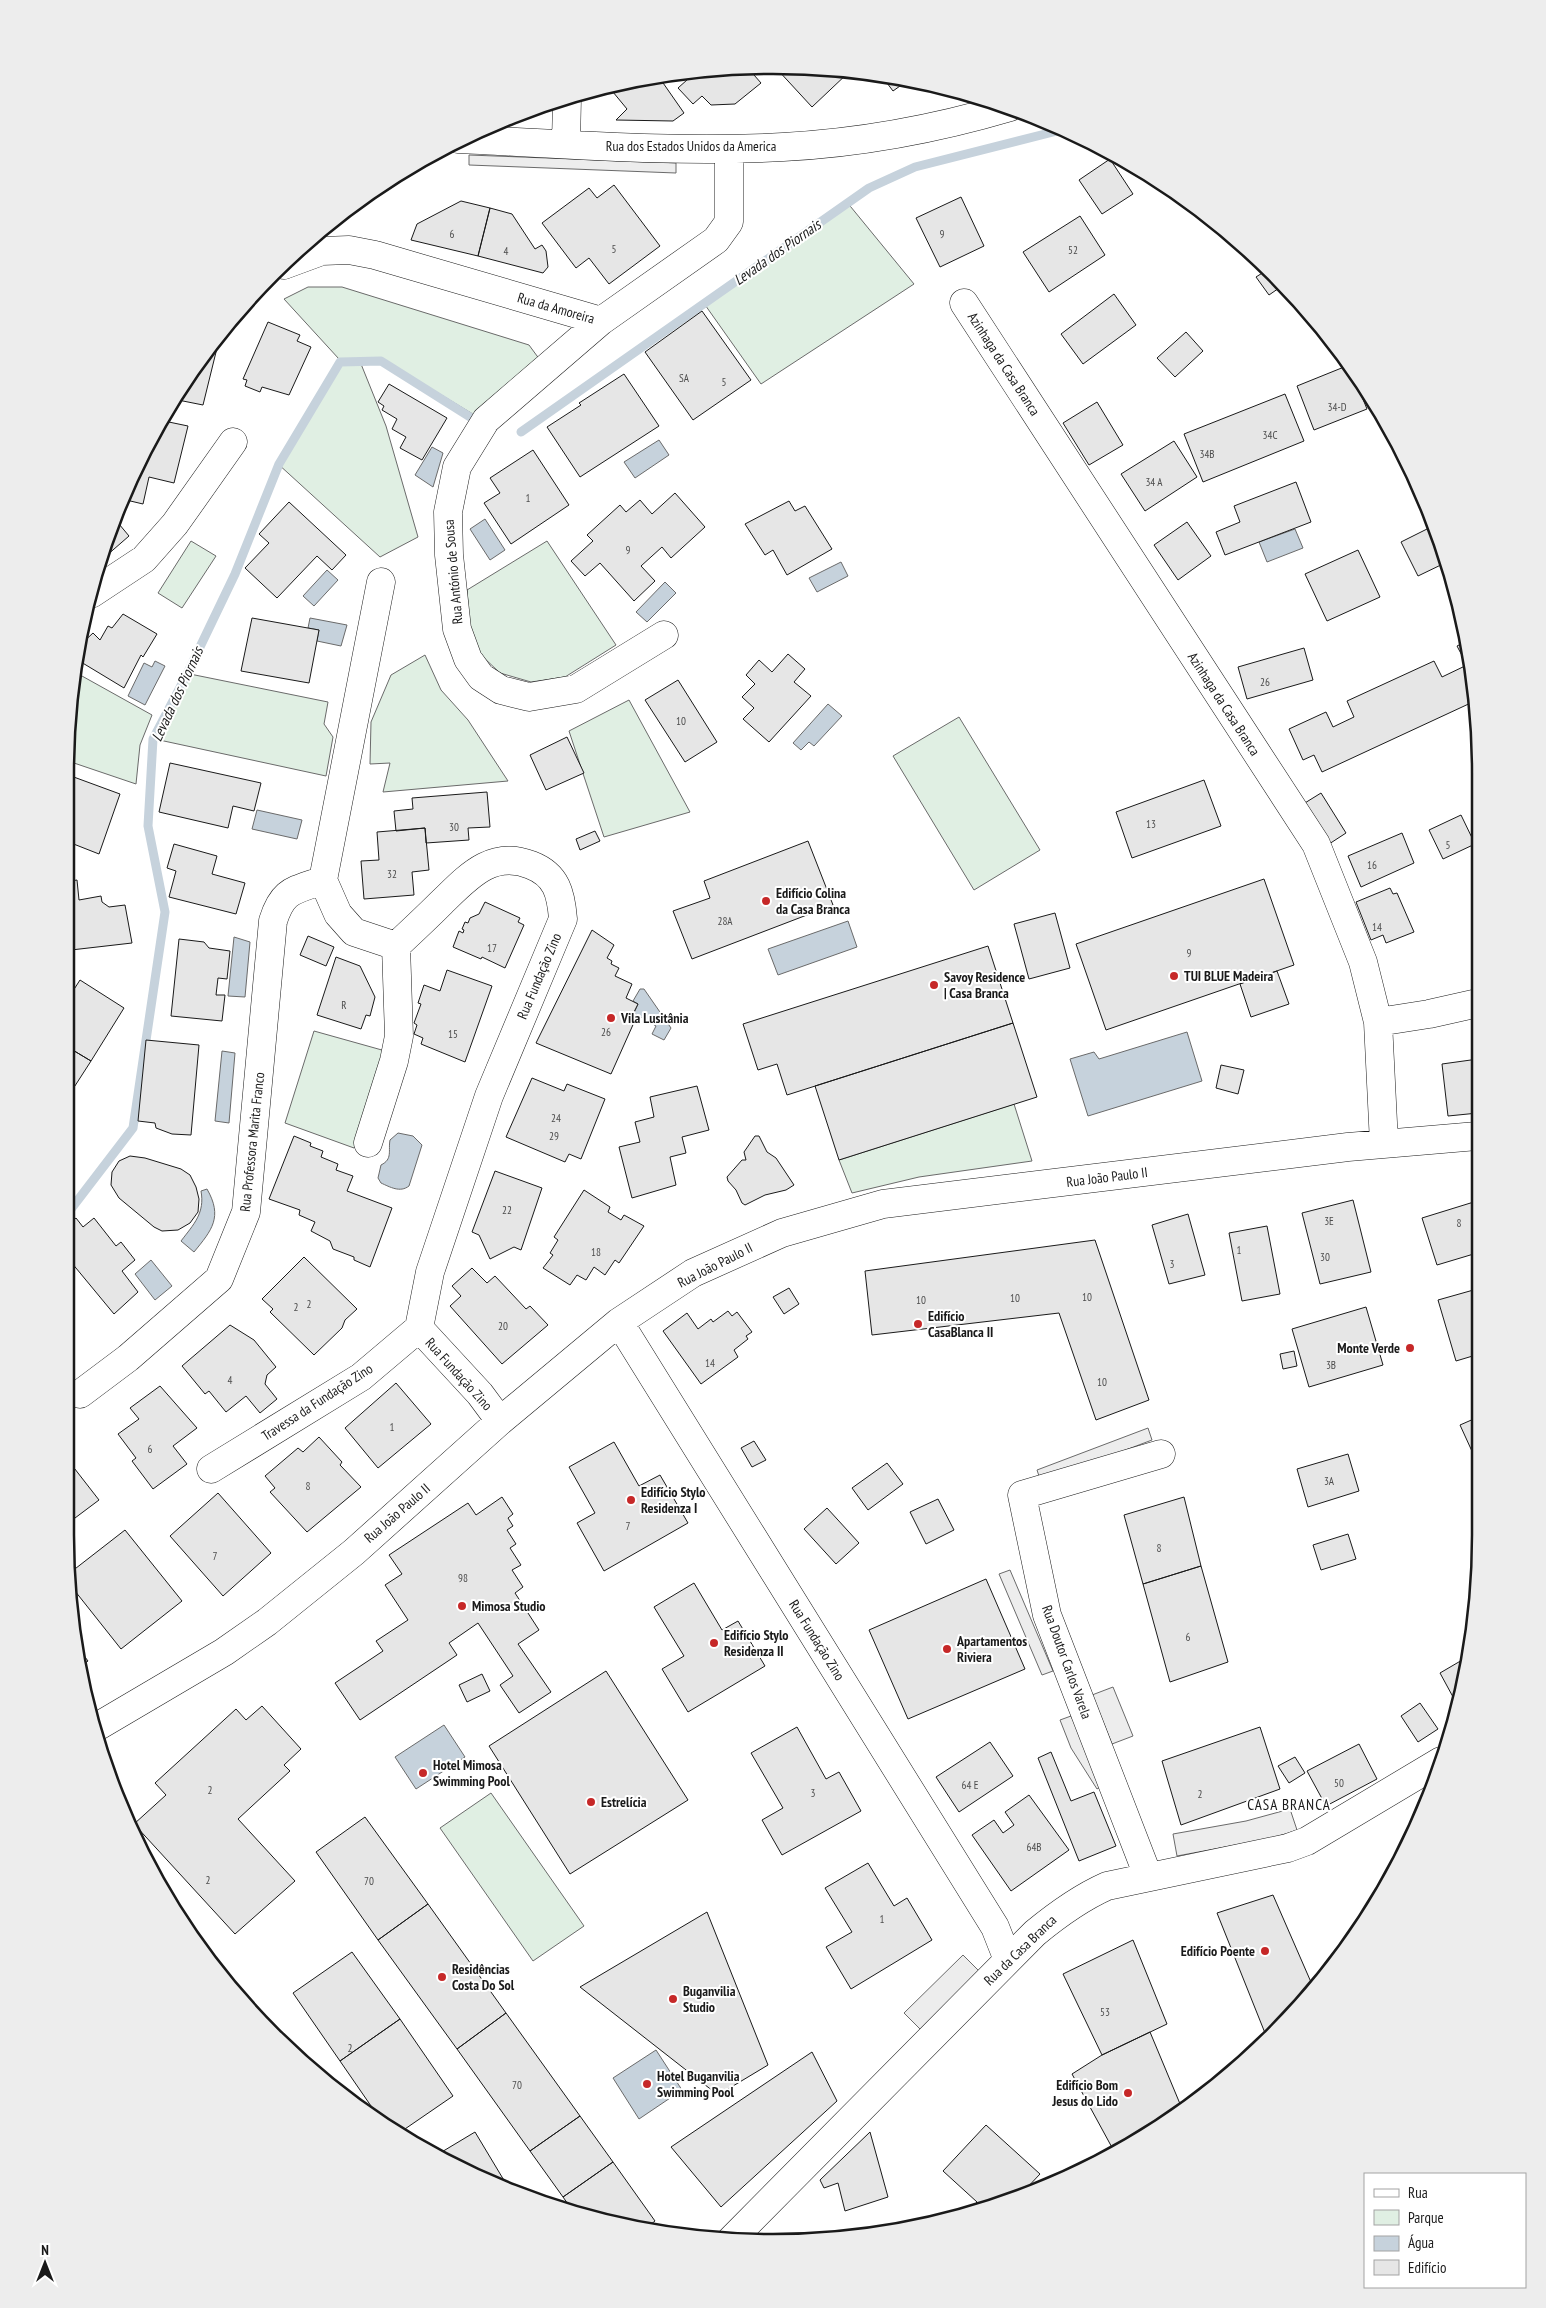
<svg xmlns="http://www.w3.org/2000/svg" width="1546" height="2308" font-family="'PT Sans Narrow',sans-serif">
<rect width="100%" height="100%" fill="#fff"/>
<path fill="#e0efe3" stroke="#6a6a6a" d="M846,201L914,284L761,384L703,302Z
M308,287H342L529,345L540,360L476,416L382,359H359L386,426L418,537L380,557L277,463L339,359L284,299Z
M191,541L216,556L182,608L158,593Z
M547,541L616,645L565,677L531,682L500,673L481,655L470,633L467,590Z
M425,655L441,690L468,720L508,781L383,792L390,763L370,764L371,722L391,675Z
M73,671L152,715L140,745L136,784L71,762V680Z
M185,673L328,702L324,724L333,737L326,776L150,738Z
M629,700L690,812L604,837L569,731Z
M959,717L1040,850L974,890L893,756Z
M314,1031L389,1052L354,1148L285,1123Z
M1014,1104L1032,1161L919,1177L852,1193L839,1160Z
M491,1793L584,1926L533,1961L440,1828Z"/>
<path fill="#ededed" stroke="#6a6a6a" d="M469,155L676,163V173L469,165Z
M1148,1428L1152,1440L1041,1482L1037,1470Z
M1010,1570L1053,1671L1042,1675L999,1574Z
M1113,1687L1133,1736L1112,1744L1092,1695Z
M1071,1716L1105,1784L1097,1789L1071,1748L1060,1720Z
M1290,1809L1297,1830L1273,1838L1177,1856L1173,1834L1246,1821Z
M963,1955L979,1971L920,2029L904,2013Z"/>
<path fill="#c6d2dc" stroke="#6a6a6a" d="M659,440L669,455L635,478L624,462Z
M432,447L443,453L433,487L415,475Z
M485,519L505,550L490,560L470,529Z
M1295,529L1303,548L1267,562L1259,542Z
M841,562L848,576L817,592L809,578Z
M327,570L338,580L314,606L303,596Z
M665,582L676,593L647,622L636,612Z
M310,618L347,625L341,646L317,641L319,630L308,628Z
M155,661L165,666L145,705L128,696L144,663L152,667Z
M828,704L842,716L814,746L809,742L801,750L793,743Z
M257,810L302,820L297,839L252,829Z
M848,921L857,947L778,975L768,949Z
M234,937L250,942L245,997L228,996Z
M640,989H644L671,1028L664,1040L652,1034L656,1026L634,1013L638,1004L633,1001Z
M1187,1032L1202,1081L1088,1116L1070,1059L1094,1052L1099,1059Z
M222,1051L235,1053L229,1123L215,1121Z
M398,1133L413,1136L422,1145L409,1186C400,1193 390,1187 381,1183L378,1178L381,1165C393,1159 388,1151 390,1140Z
M207,1189C223,1217 212,1230 194,1252L181,1241C194,1224 205,1213 201,1191Z
M151,1260L172,1286L155,1300L135,1274Z
M444,1725L465,1757L416,1789L395,1757Z
M656,2050L682,2090L639,2119L613,2078Z"/>
<g fill="none" stroke-linecap="round" stroke-linejoin="round">
<path stroke="#c6d2dc" stroke-width="9" d="M521,432L869,188L915,167L1061,130
M71,1209L133,1128L165,912L148,826L153,739L187,674L235,574L279,464L340,362L381,361L470,417"/>
</g>
<path fill="#e6e6e6" stroke="#1a1a1a" d="M727,67H747L761,83L735,104L711,105L702,96L693,104L678,88L697,71Z
M776,68L848,71L849,72L812,107Z
M881,75L907,81L893,91Z
M664,77L661,80L684,113L673,121L616,120L627,109L608,86Z
M1110,159L1133,194L1102,214L1079,180Z
M614,185L660,246L609,284L589,258L576,268L542,223L589,188L597,198Z
M961,197L984,246L940,267L916,218Z
M461,201L490,208L478,256L411,240L417,224Z
M490,208L512,214L535,249L542,245L546,251L548,267L543,273L478,256Z
M1080,216L1105,255L1049,292L1023,252Z
M1267,270L1282,286L1269,295L1256,277Z
M1114,294L1136,325L1083,364L1061,334Z
M702,311L751,380L693,420L645,352Z
M268,322L300,335L297,341L311,347L289,395L262,387L260,392L245,386L247,380L243,379Z
M1186,332L1203,351L1175,377L1157,358Z
M213,347L217,348L203,405L178,400Z
M1349,365L1367,409L1314,430L1297,386Z
M624,374L659,426L580,477L547,427L581,405L579,403Z
M389,384L447,418L422,460L400,448L406,437L392,429L397,419L382,410L384,406L378,402Z
M1285,394L1304,441L1203,482L1184,434Z
M1097,402L1123,445L1089,465L1063,423Z
M164,421L188,426L174,483L149,477L143,504L122,499L138,460Z
M1174,441L1197,477L1145,511L1121,474Z
M533,450L569,505L511,544L484,503L500,493L490,478Z
M1296,482L1311,522L1225,555L1216,532L1240,522L1234,506Z
M675,493L705,527L671,558L662,547L641,566L655,581L634,601L600,563L585,576L571,561L593,541L587,535L620,505L626,512L640,500L652,514Z
M789,501L795,511L805,506L832,549L787,575L773,550L765,555L745,524Z
M289,502L346,555L332,570L317,556L277,598L245,568L269,543L259,534Z
M114,518L129,536L98,563L102,546Z
M1187,522L1211,556L1178,580L1154,545Z
M1433,526L1447,562L1418,576L1401,542Z
M1358,550L1380,597L1327,621L1305,574Z
M123,614L157,634L143,657L141,655L124,688L76,659L79,646L93,633L100,640L108,626L112,628Z
M252,618L319,630L309,683L241,671Z
M1465,642L1475,701L1322,772L1314,755L1303,760L1289,729L1326,712L1333,727L1354,717L1347,701L1434,661L1442,677L1467,665L1457,646Z
M1304,648L1313,680L1247,699L1238,667Z
M788,654L805,669L794,682L811,696L769,742L743,719L754,708L742,697L755,684L746,675L759,660L772,672Z
M678,680L717,742L685,762L645,700Z
M567,737L584,773L546,790L530,755Z
M170,763L261,783L254,811L233,806L228,828L159,812Z
M71,776L120,794L99,854L71,843Z
M1204,780L1221,826L1132,858L1116,812Z
M487,792L490,827L468,828L469,840L426,843L425,828L396,831L394,811L413,809L412,798Z
M1321,793L1346,833L1326,846L1300,806Z
M1461,815L1475,844L1443,859L1429,830Z
M425,828L429,870L412,872L414,895L364,899L361,861L379,860L377,832Z
M595,831L600,841L580,850L576,839Z
M1402,833L1414,863L1361,887L1348,856Z
M808,841L833,905L692,959L673,911L710,898L704,881Z
M174,844L217,856L212,874L245,883L236,914L169,897L176,871L167,868Z
M1264,879L1294,965L1106,1030L1076,944Z
M77,880L79,900L101,896L102,902L109,907L125,905L132,943L71,950V881Z
M1390,888L1393,894L1397,893L1414,932L1386,943L1383,935L1371,940L1356,902Z
M485,902L520,918L518,922L524,925L505,968L482,957L481,959L453,947L459,931L463,933L464,930L462,929L465,922L468,923L470,918L479,914Z
M1055,913L1070,968L1029,979L1014,924Z
M592,930L614,945L607,958L612,961L611,964L619,968L615,976L632,984L626,998L638,1004L632,1016L636,1018L611,1074L536,1043Z
M308,936L334,947L326,966L300,955Z
M179,939L204,942L209,948L230,951L227,979L218,978L216,995H225L222,1021L171,1016Z
M988,946L1013,1023L787,1095L777,1064L758,1070L743,1024Z
M336,957L360,966L375,997L370,1016L366,1015L361,1029L317,1015Z
M447,970L492,986L465,1062L421,1044L423,1038L414,1034L417,1025L414,1023L421,1004L418,1003L424,985L440,991Z
M1277,971L1289,1004L1251,1017L1240,984Z
M80,980L124,1008L91,1061L71,1049V994Z
M1013,1023L1037,1097L839,1160L815,1086Z
M146,1040L199,1045L191,1135L172,1134L156,1128L155,1123L138,1121Z
M71,1049L91,1061L71,1092Z
M1478,1059V1113L1448,1116L1442,1064Z
M1221,1065L1244,1070L1238,1094L1216,1088Z
M532,1078L564,1091L567,1084L605,1099L581,1159L569,1154L565,1162L506,1137Z
M697,1086L709,1130L682,1137L686,1153L670,1157L676,1185L632,1198L619,1147L640,1142L635,1122L654,1117L650,1097Z
M294,1136L311,1143L310,1146L323,1151L321,1157L338,1164L336,1170L353,1176L347,1191L392,1208L370,1267L354,1260V1257L333,1249L330,1241L311,1231L315,1222L299,1215L300,1210L269,1199Z
M755,1136H759L767,1152L776,1158L794,1185L786,1190L765,1195L745,1205L742,1203L736,1190L728,1181L727,1177L742,1160H746L744,1152Z
M130,1156L145,1158L181,1169L190,1175L196,1187L199,1199L198,1212L190,1223L178,1230L162,1231L154,1227L119,1198L111,1185L112,1172L119,1161Z
M495,1171L542,1188L521,1250L514,1247L490,1259L479,1235L472,1232Z
M584,1190L610,1207L608,1212L621,1220L624,1215L644,1226L619,1263L615,1260L605,1275L594,1267L586,1280L577,1275L570,1285L543,1268L553,1255L550,1253L558,1240L554,1237Z
M1353,1200L1371,1272L1320,1284L1302,1213Z
M1477,1201V1253L1437,1265L1422,1218Z
M1188,1214L1205,1275L1169,1284L1152,1225Z
M76,1218L83,1227L94,1218L116,1246L121,1242L135,1260L122,1271L138,1292L114,1314L71,1262V1222Z
M1267,1226L1280,1294L1242,1301L1229,1233Z
M1095,1240L1149,1400L1096,1420L1059,1313L872,1335L865,1271Z
M304,1257L357,1309L345,1320L342,1328L314,1355L270,1312L273,1309L262,1299Z
M472,1268L487,1283L495,1276L526,1309L530,1306L548,1325L502,1364L450,1306L461,1296L452,1286Z
M789,1288L799,1304L784,1314L773,1297Z
M1477,1289L1476,1355L1456,1361L1438,1300Z
M1366,1307L1383,1365L1309,1387L1292,1329Z
M728,1311L732,1316L737,1312L752,1332L746,1336L748,1339L734,1350L738,1357L701,1384L663,1331L687,1313L698,1329L711,1319L713,1322Z
M230,1325L254,1340L276,1367L267,1375L265,1384L277,1399L260,1413L246,1396L226,1412L209,1391L205,1394L182,1366Z
M1294,1351L1297,1366L1283,1369L1280,1354Z
M396,1383L431,1424L378,1468L345,1428Z
M160,1386L197,1428L173,1446L187,1464L153,1489L132,1461L136,1458L118,1434L139,1419L130,1408Z
M1476,1418V1460L1460,1425Z
M319,1437L342,1462L340,1465L361,1487L307,1532L270,1492L275,1488L265,1476L298,1448L303,1452Z
M754,1441L766,1460L752,1467L741,1448Z
M614,1442L639,1486L660,1475L688,1523L604,1571L577,1523L595,1513L569,1467Z
M1348,1454L1359,1491L1308,1507L1297,1469Z
M887,1463L903,1484L868,1510L852,1488Z
M71,1464L99,1500L71,1521Z
M218,1493L271,1553L223,1596L170,1536Z
M502,1497L513,1514L508,1518L513,1526L507,1530L516,1544L510,1548L521,1565L512,1570L523,1587L515,1593L539,1630L518,1644L551,1692L519,1713L500,1685L513,1676L478,1623L449,1643L457,1655L360,1720L335,1683L383,1651L376,1641L408,1620L385,1585L402,1574L389,1555L468,1503L476,1515Z
M1184,1497L1201,1566L1143,1584L1124,1515Z
M938,1499L954,1530L926,1544L910,1512Z
M827,1508L859,1543L836,1564L804,1529Z
M125,1530L182,1601L121,1649L71,1586V1572Z
M1348,1534L1356,1559L1321,1570L1313,1545Z
M1201,1566L1228,1662L1170,1682L1143,1584Z
M986,1579L1025,1669L908,1719L869,1630Z
M694,1583L722,1630L738,1621L765,1666L688,1712L662,1669L684,1656L654,1607Z
M75,1644L88,1661L80,1667Z
M1469,1656L1459,1708L1440,1673Z
M606,1671L688,1800L570,1874L489,1746Z
M482,1674L490,1691L467,1702L459,1685Z
M1420,1703L1438,1729L1418,1742L1401,1716Z
M262,1706L301,1749L284,1765L290,1771L238,1819L295,1881L235,1934L134,1824L166,1795L155,1783L236,1709L246,1720Z
M797,1727L826,1779L839,1772L861,1811L782,1855L762,1820L783,1808L751,1753Z
M1260,1727L1280,1789L1181,1825L1162,1761Z
M990,1742L1013,1776L959,1812L936,1777Z
M1359,1744L1377,1779L1326,1806L1307,1771Z
M1051,1752L1071,1801L1094,1792L1116,1846L1079,1861L1038,1758Z
M1295,1757L1305,1773L1289,1783L1278,1766Z
M1029,1795L1069,1850L1011,1891L972,1835L994,1820L1003,1833L1014,1825L1005,1812Z
M365,1817L428,1904L378,1940L316,1852Z
M868,1863L894,1906L907,1898L932,1940L851,1989L826,1947L852,1932L825,1888Z
M1273,1895L1314,1989L1305,2002L1267,2038L1217,1913Z
M428,1904L506,2013L457,2049L378,1940Z
M707,1912L768,2065L718,2095L580,1987Z
M1133,1940L1167,2024L1102,2055L1063,1974Z
M352,1952L400,2019L340,2061L293,1993Z
M506,2013L580,2116L530,2151L457,2049Z
M400,2019L453,2096L402,2131L380,2119L340,2061Z
M1150,2032L1183,2111L1127,2148L1115,2153L1072,2074L1102,2055Z
M812,2052L837,2101L721,2207L671,2147Z
M580,2116L613,2162L563,2197L530,2151Z
M986,2125L1040,2174L1024,2191L965,2215L977,2202L943,2171Z
M475,2132L511,2192L440,2153Z
M870,2132L888,2197L845,2211L838,2183L824,2188L820,2180Z
M613,2162L655,2221L646,2228L590,2219L575,2214L563,2197Z"/>
<g fill="none" stroke-linecap="round" stroke-linejoin="round">
<g stroke="#1a1a1a" stroke-width="29">
<path id="minor" d="M458,139C566,144 675,153 783,147C858,143 939,128 1010,107
M566,144L567,98
M284,265L322,251L349,250L375,255L601,321
M964,303L1316,844L1363,962L1378,1022L1384,1143
M381,582L323,880L338,914L354,932L396,946
M91,594L144,559L175,524L233,442
M664,635L576,689L529,697L501,690L481,677L468,659L457,629L449,555L448,512L457,467L486,420L601,321L716,240L729,222V149
M396,946C411,932 426,918 440,904C467,878 491,849 531,865C557,875 561,894 563,919L489,1096L430,1272L419,1328
M1378,1022L1429,1014L1478,1003
M368,1143L394,1061L399,1036L396,946
M619,1322L995,1927L1008,1960
M419,1328L480,1394L500,1421
M80,1394L128,1358L219,1279L246,1212L273,921C283,889 294,891 323,880
M211,1469L361,1377L419,1328
M95,1728L224,1652L267,1622L354,1552L500,1421L619,1322L693,1273L782,1233L883,1204L1348,1147L1477,1136
M1148,1876L1047,1615L1022,1495L1161,1454
M730,2241L1035,1933C1058,1914 1080,1898 1107,1886L1288,1848L1307,1841L1441,1761"/>
</g>
<use href="#minor" stroke="#fff" stroke-width="28"/>
</g>
<g fill="#c62828" stroke="#fff" stroke-width="2">
<circle cx="766" cy="901" r="5"/>
<circle cx="1174" cy="976" r="5"/>
<circle cx="934" cy="985" r="5"/>
<circle cx="611" cy="1018" r="5"/>
<circle cx="918" cy="1324" r="5"/>
<circle cx="1410" cy="1348" r="5"/>
<circle cx="631" cy="1500" r="5"/>
<circle cx="462" cy="1606" r="5"/>
<circle cx="714" cy="1643" r="5"/>
<circle cx="947" cy="1649" r="5"/>
<circle cx="423" cy="1773" r="5"/>
<circle cx="591" cy="1802" r="5"/>
<circle cx="1265" cy="1951" r="5"/>
<circle cx="442" cy="1977" r="5"/>
<circle cx="673" cy="1999" r="5"/>
<circle cx="647" cy="2084" r="5"/>
<circle cx="1128" cy="2093" r="5"/>
</g>
<g text-anchor="middle" dominant-baseline="central" stroke-width="4" stroke-linejoin="round" paint-order="stroke">
<g font-size="11" fill="#4d4d4d">
<text x="452" y="234">6</text>
<text x="942" y="234">9</text>
<text x="614" y="249">5</text>
<text x="1073" y="250">52</text>
<text x="506" y="251">4</text>
<text x="684" y="378">SA</text>
<text x="724" y="382">5</text>
<text x="1337" y="407">34-D</text>
<text x="1270" y="435">34C</text>
<text x="1207" y="454">34B</text>
<text x="1154" y="482">34 A</text>
<text x="528" y="498">1</text>
<text x="628" y="550">9</text>
<text x="1265" y="682">26</text>
<text x="681" y="721">10</text>
<text x="1151" y="824">13</text>
<text x="454" y="827">30</text>
<text x="1448" y="845">5</text>
<text x="1372" y="865">16</text>
<text x="392" y="874">32</text>
<text x="725" y="921">28A</text>
<text x="1377" y="927">14</text>
<text x="492" y="948">17</text>
<text x="1189" y="953">9</text>
<text x="344" y="1005">R</text>
<text x="606" y="1032">26</text>
<text x="453" y="1034">15</text>
<text x="556" y="1118">24</text>
<text x="554" y="1136">29</text>
<text x="507" y="1210">22</text>
<text x="1329" y="1221">3E</text>
<text x="1459" y="1223">8</text>
<text x="1239" y="1250">1</text>
<text x="596" y="1252">18</text>
<text x="1325" y="1257">30</text>
<text x="1172" y="1264">3</text>
<text x="1087" y="1297">10</text>
<text x="1015" y="1298">10</text>
<text x="921" y="1300">10</text>
<text x="309" y="1304">2</text>
<text x="296" y="1307">2</text>
<text x="503" y="1326">20</text>
<text x="710" y="1363">14</text>
<text x="1331" y="1365">3B</text>
<text x="230" y="1380">4</text>
<text x="1102" y="1382">10</text>
<text x="392" y="1427">1</text>
<text x="150" y="1449">6</text>
<text x="1329" y="1481">3A</text>
<text x="308" y="1486">8</text>
<text x="628" y="1526">7</text>
<text x="1159" y="1548">8</text>
<text x="215" y="1556">7</text>
<text x="463" y="1578">98</text>
<text x="1188" y="1637">6</text>
<text x="1339" y="1783">50</text>
<text x="970" y="1785">64 E</text>
<text x="210" y="1790">2</text>
<text x="813" y="1793">3</text>
<text x="1200" y="1794">2</text>
<text x="1034" y="1847">64B</text>
<text x="208" y="1880">2</text>
<text x="369" y="1881">70</text>
<text x="882" y="1919">1</text>
<text x="1105" y="2012">53</text>
<text x="350" y="2048">2</text>
<text x="517" y="2085">70</text>
</g>
<g font-size="14" fill="#1a1a1a" stroke="#fff">
<text x="691" y="146">Rua dos Estados Unidos da America</text>
<text transform="translate(556 308) rotate(16)">Rua da Amoreira</text>
<text transform="translate(1004 364) rotate(57)">Azinhaga da Casa Branca</text>
<text transform="translate(453 572) rotate(-95)">Rua António de Sousa</text>
<text transform="translate(1224 704) rotate(57)">Azinhaga da Casa Branca</text>
<text transform="translate(539 976) rotate(-67)">Rua Fundação Zino</text>
<text transform="translate(252 1142) rotate(-84)">Rua Professora Marita Franco</text>
<text transform="translate(1107 1177) rotate(-7)">Rua João Paulo II</text>
<text transform="translate(715 1265) rotate(-27)">Rua João Paulo II</text>
<text transform="translate(459 1374) rotate(48)">Rua Fundação Zino</text>
<text transform="translate(317 1402) rotate(-33)">Travessa da Fundação Zino</text>
<text transform="translate(397 1513) rotate(-41)">Rua João Paulo II</text>
<text transform="translate(817 1640) rotate(58)">Rua Fundação Zino</text>
<text transform="translate(1067 1662) rotate(70)">Rua Doutor Carlos Varela</text>
<text transform="translate(1020 1950) rotate(-44)">Rua da Casa Branca</text>
</g>
<g font-size="14" font-weight="bold" fill="#1a1a1a" stroke="#fff" text-anchor="start">
<text x="776" y="893">Edifício Colina<tspan x="776" dy="16">da Casa Branca</tspan></text>
<text x="1184" y="976">TUI BLUE Madeira</text>
<text x="944" y="977">Savoy Residence<tspan x="944" dy="16">| Casa Branca</tspan></text>
<text x="621" y="1018">Vila Lusitânia</text>
<text x="928" y="1316">Edifício<tspan x="928" dy="16">CasaBlanca II</tspan></text>
<text x="1400" y="1348" text-anchor="end">Monte Verde</text>
<text x="641" y="1492">Edifício Stylo<tspan x="641" dy="16">Residenza I</tspan></text>
<text x="472" y="1606">Mimosa Studio</text>
<text x="724" y="1635">Edifício Stylo<tspan x="724" dy="16">Residenza II</tspan></text>
<text x="957" y="1641">Apartamentos<tspan x="957" dy="16">Riviera</tspan></text>
<text x="433" y="1765">Hotel Mimosa<tspan x="433" dy="16">Swimming Pool</tspan></text>
<text x="601" y="1802">Estrelícia</text>
<text x="1255" y="1951" text-anchor="end">Edifício Poente</text>
<text x="452" y="1969">Residências<tspan x="452" dy="16">Costa Do Sol</tspan></text>
<text x="683" y="1991">Buganvilia<tspan x="683" dy="16">Studio</tspan></text>
<text x="657" y="2076">Hotel Buganvilia<tspan x="657" dy="16">Swimming Pool</tspan></text>
<text x="1118" y="2085" text-anchor="end">Edifício Bom<tspan x="1118" dy="16">Jesus do Lido</tspan></text>
</g>
<g font-size="15" font-style="italic" fill="#1a1a1a" stroke="#fff">
<text transform="translate(777 252) rotate(-35)">Levada dos Piornais</text>
<text transform="translate(177 694) rotate(-65)">Levada dos Piornais</text>
</g>
<g font-size="15" letter-spacing="1" fill="#1a1a1a" stroke="#fff">
<text x="1289" y="1804">CASA BRANCA</text>
</g>
</g>
<path d="M0 0H1546V2308H0ZM773 74H773A699 699 0 0 1 1472 773V1535A699 699 0 0 1 773 2234H773A699 699 0 0 1 74 1535V773A699 699 0 0 1 773 74Z" fill="#ededed" fill-rule="evenodd"/>
<path fill="none" stroke="#1a1a1a" stroke-width="2.5" d="M773 74H773A699 699 0 0 1 1472 773V1535A699 699 0 0 1 773 2234H773A699 699 0 0 1 74 1535V773A699 699 0 0 1 773 74Z"/>
<rect x="1364" y="2173" width="162" height="115" fill="#ffffff" stroke="#a3a3a3"/>
<rect x="1374" y="2189" width="25" height="8" fill="#ffffff" stroke="#a3a3a3"/>
<text x="1408" y="2198" font-size="15" fill="#1a1a1a">Rua</text>
<rect x="1374" y="2210" width="25" height="15" fill="#e0efe3" stroke="#a3a3a3"/>
<text x="1408" y="2223" font-size="15" fill="#1a1a1a">Parque</text>
<rect x="1374" y="2236" width="25" height="15" fill="#c6d2dc" stroke="#a3a3a3"/>
<text x="1408" y="2248" font-size="15" fill="#1a1a1a">Água</text>
<rect x="1374" y="2260" width="25" height="15" fill="#e6e6e6" stroke="#a3a3a3"/>
<text x="1408" y="2273" font-size="15" fill="#1a1a1a">Edifício</text>
<g transform="translate(45 2263)" stroke="#ffffff" stroke-width="4" paint-order="stroke">
<path d="M0-4L9 19L0 12L-9 19Z" fill="#1a1a1a"/>
<text y="-8" font-size="14" font-weight="bold" text-anchor="middle" fill="#1a1a1a">N</text>
</g>
</svg>
